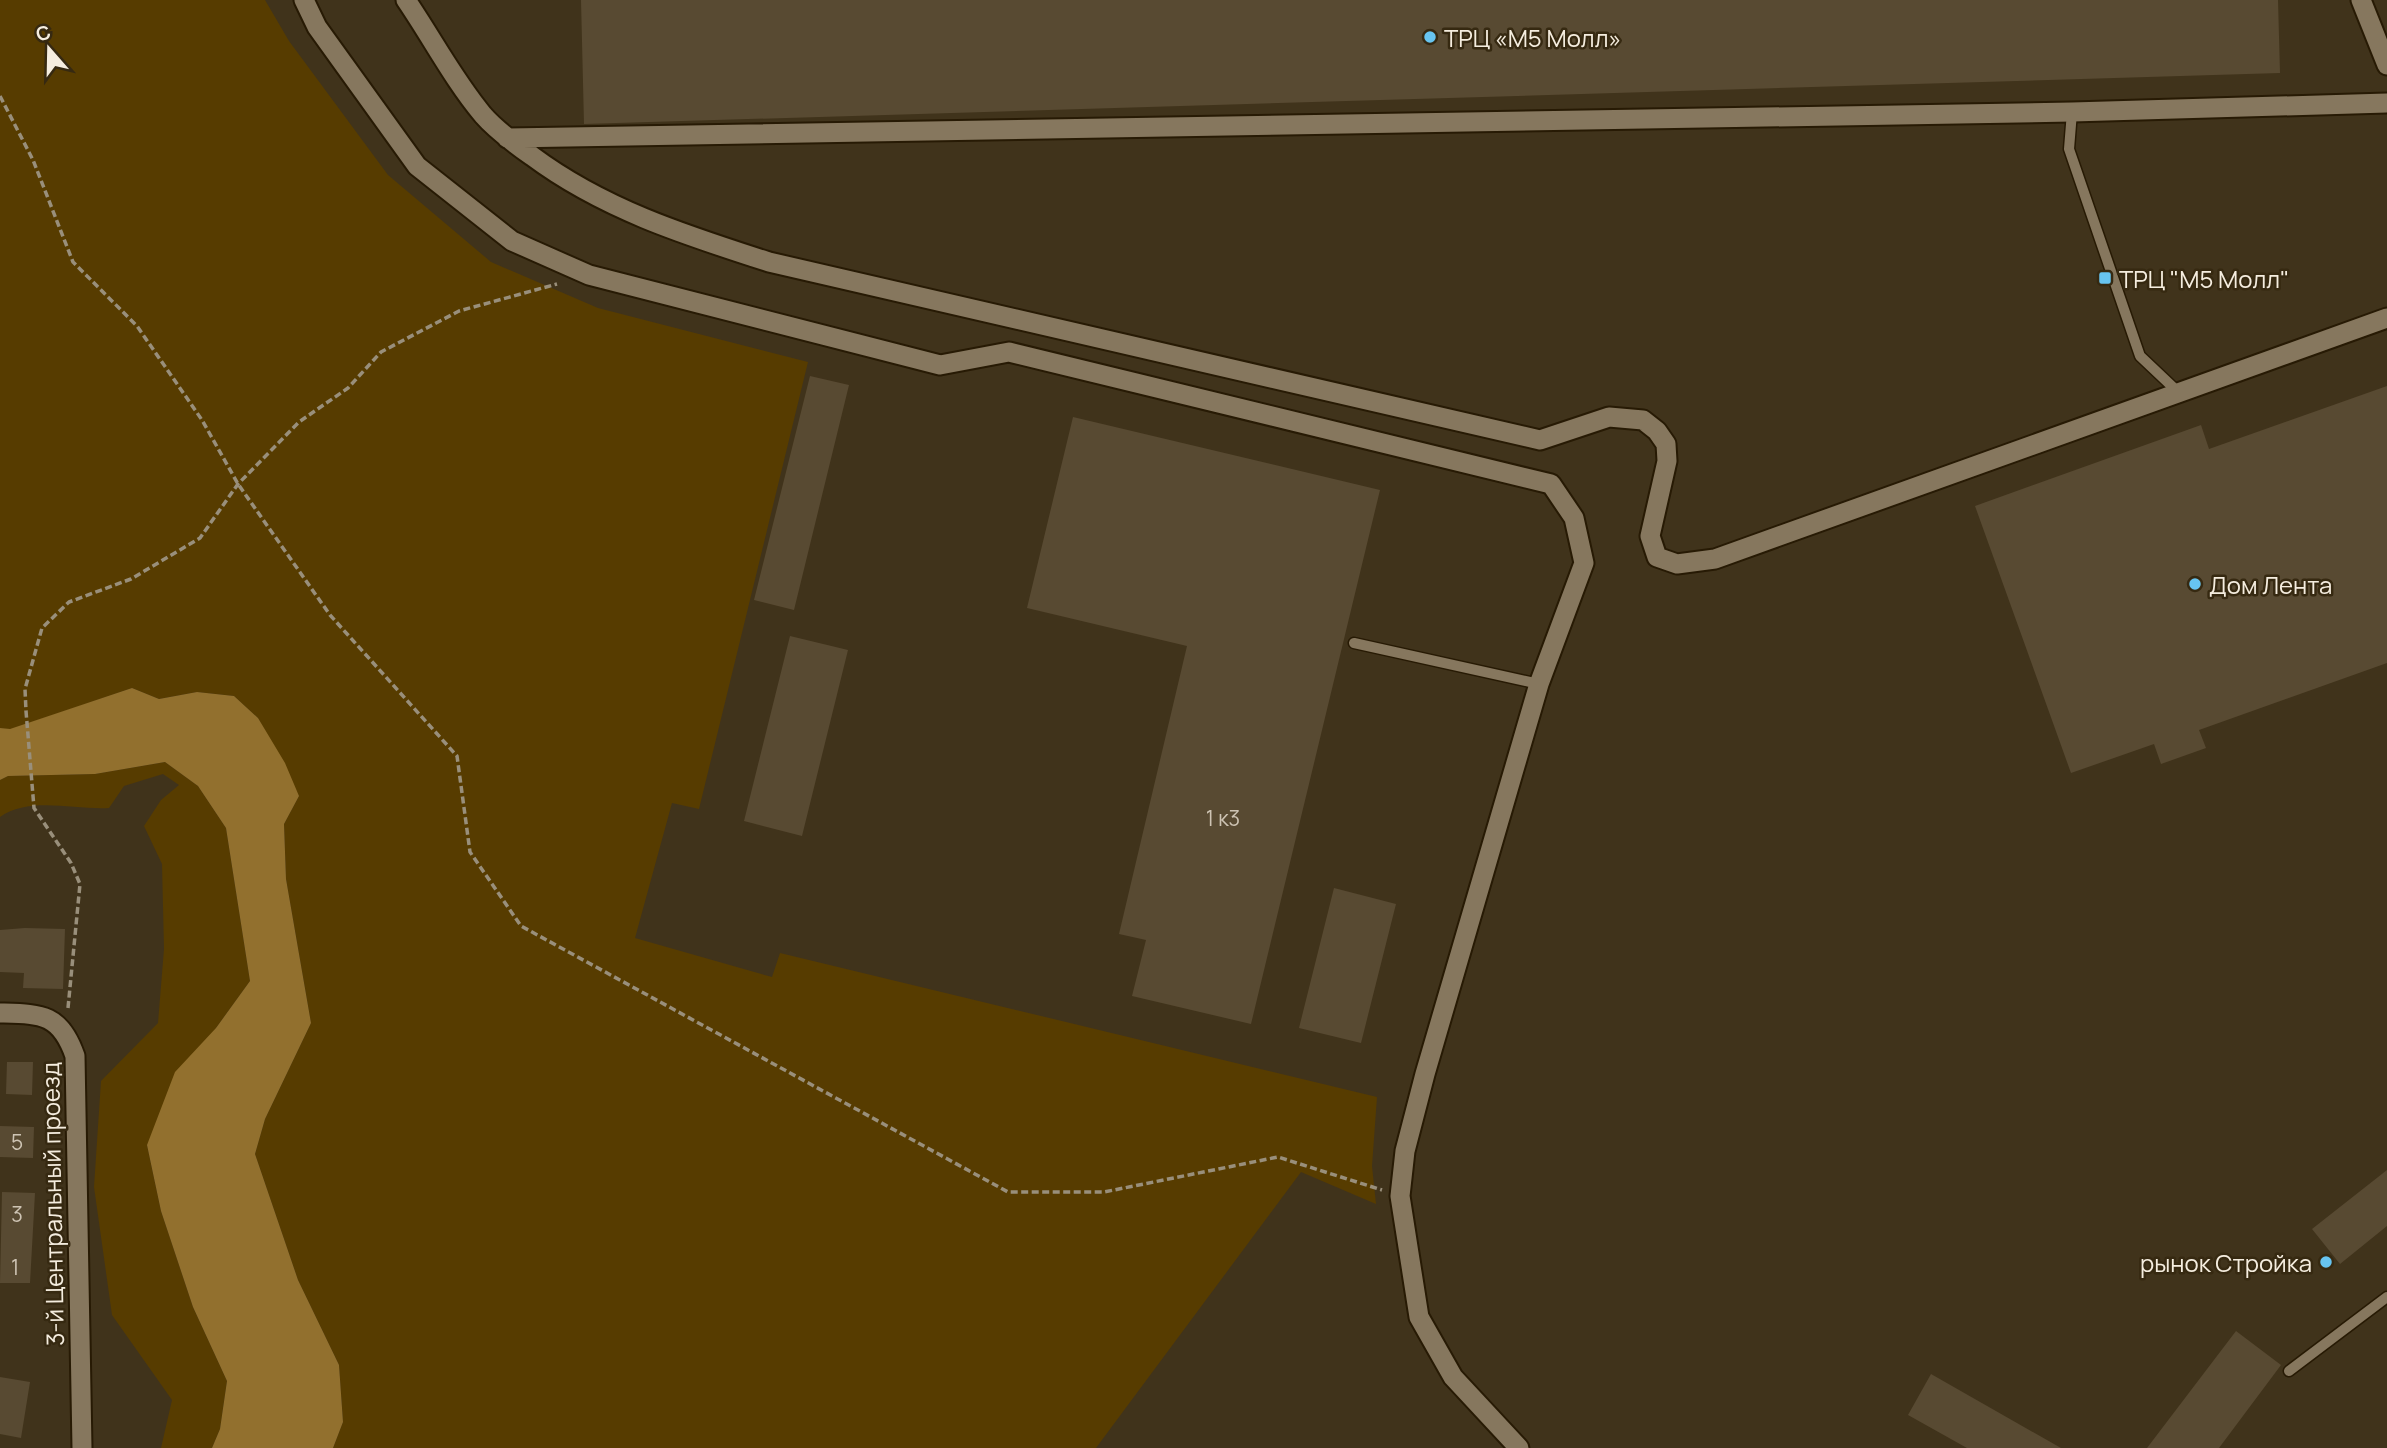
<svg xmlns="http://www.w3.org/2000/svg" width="2387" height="1448" font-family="Manrope,sans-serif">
<rect width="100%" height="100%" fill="#40331b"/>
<path fill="#573c00" d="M0,0H265L289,41L388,175L491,262L598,308L808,362L699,809L672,803L635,938L772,977L780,953L1377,1097L1372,1166L1376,1204L1301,1172L1096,1448H333L343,1422L339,1365L298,1280L255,1154L265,1119L311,1023L286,879L284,824L299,796L258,718L234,696L197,692L159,699L132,688L10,730L0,728Z
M165,762L198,786L226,828L250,981L216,1028L147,1145L161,1211L193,1307L227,1381L220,1429L212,1448H161L172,1400L112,1315L94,1187L101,1081L158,1023L164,949L162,864L144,826L161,800L179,785L163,774L124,786L109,808C74,810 29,796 0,817V780L8,776L95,774Z"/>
<path fill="#92702e" d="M132,688L159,699L197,692L234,696L258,718L285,763L299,796L284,824L286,879L311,1023L265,1119L255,1154L298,1280L339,1365L343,1422L333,1448H212L220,1429L227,1381L193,1307L161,1211L147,1145L175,1072L216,1028L250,981L226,828L198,786L165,762L95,774L8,776L0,780V728L10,729Z"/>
<path fill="#584a32" d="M581,0H2278L2280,73L584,124Z
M810,376L849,385L794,610L754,600Z
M2387,386V663L2199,730L2206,748L2161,764L2154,744L2071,773L1975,506L2201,425L2209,449Z
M1073,417L1380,490L1251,1024L1132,996L1146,940L1119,934L1187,646L1027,608Z
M790,636L848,650L802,836L744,821Z
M1334,888L1396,904L1361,1043L1299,1028Z
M25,928L65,929L63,989L23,988L24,973L0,972V930Z
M7,1062H33L32,1095L6,1094Z
M0,1126L34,1127L33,1158L0,1157Z
M2387,1170V1226L2340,1264L2312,1229Z
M2,1192L35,1193L30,1283H0Z
M2236,1331L2281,1365L2219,1448H2147Z
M1931,1374L2061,1448H1967L1908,1415Z
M0,1377L30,1382L21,1438L0,1434Z"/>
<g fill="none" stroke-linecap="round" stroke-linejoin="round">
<g stroke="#271a04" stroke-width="13">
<path id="service" d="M2072,112L2069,149L2140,356L2177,391
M1354,643L1539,684
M2289,1371L2387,1297"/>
</g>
<g stroke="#271a04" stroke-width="23">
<path id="minor" d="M304,0L317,27L417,166L512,241L589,275L940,365L1009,352L1551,484L1574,518L1584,563L1539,684L1425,1074L1405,1151L1400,1196L1419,1317L1453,1377L1519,1448
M406,0C432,38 453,79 483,115C497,131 515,144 532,156C603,209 685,235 769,262L1540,440L1609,417L1643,420L1657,431L1666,444L1667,461L1650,536L1657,557L1677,564L1715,559L2387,318
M2361,0L2387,65
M507,138L2072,112L2387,103
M0,1013C41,1014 60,1013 75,1056L82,1448"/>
</g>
<path stroke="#998f7b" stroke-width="3.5" stroke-dasharray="7 3.5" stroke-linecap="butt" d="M0,96L33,160L73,262L137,326L202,420L238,484L330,615L457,756L470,852L521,926L1008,1192H1104L1278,1157L1382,1190
M68,1008L80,884L71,863L34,808L26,711L25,689L42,628L69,602L131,579L200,538L238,484L299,422L348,388L381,352L459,311L557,284"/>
<use href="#service" stroke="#86775e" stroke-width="10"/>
<use href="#minor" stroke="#86775e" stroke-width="19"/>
</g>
<g fill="#67c4f0" stroke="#362911" stroke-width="2.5">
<circle cx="1430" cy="37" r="7"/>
<rect x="2098" y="271" width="14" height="14" rx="3.5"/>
<circle cx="2195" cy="584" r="7"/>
<circle cx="2326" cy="1262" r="7"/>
</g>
<g text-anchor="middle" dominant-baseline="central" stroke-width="5" stroke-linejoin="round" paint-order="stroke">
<g font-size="21" fill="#cec4b4">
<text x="1223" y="818">1 к3</text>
<text x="17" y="1142">5</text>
<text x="17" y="1214">3</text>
<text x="15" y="1267">1</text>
</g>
<g font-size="24" fill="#f5eddf" stroke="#362911" text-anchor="start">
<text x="1444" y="37">ТРЦ «М5 Молл»</text>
<text x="2119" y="278">ТРЦ "М5 Молл"</text>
<text x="2209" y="584">Дом Лента</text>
<text x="2312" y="1262" text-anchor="end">рынок Стройка</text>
</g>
<g font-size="24" fill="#f5eddf" stroke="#362911">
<text transform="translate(52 1204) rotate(-91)">3-й Центральный проезд</text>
</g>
</g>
<g transform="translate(49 49) rotate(340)" stroke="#362911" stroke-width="5" paint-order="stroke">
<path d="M0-5L12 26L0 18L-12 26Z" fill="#f5eddf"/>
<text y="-10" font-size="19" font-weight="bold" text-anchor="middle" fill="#f5eddf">С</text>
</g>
</svg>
